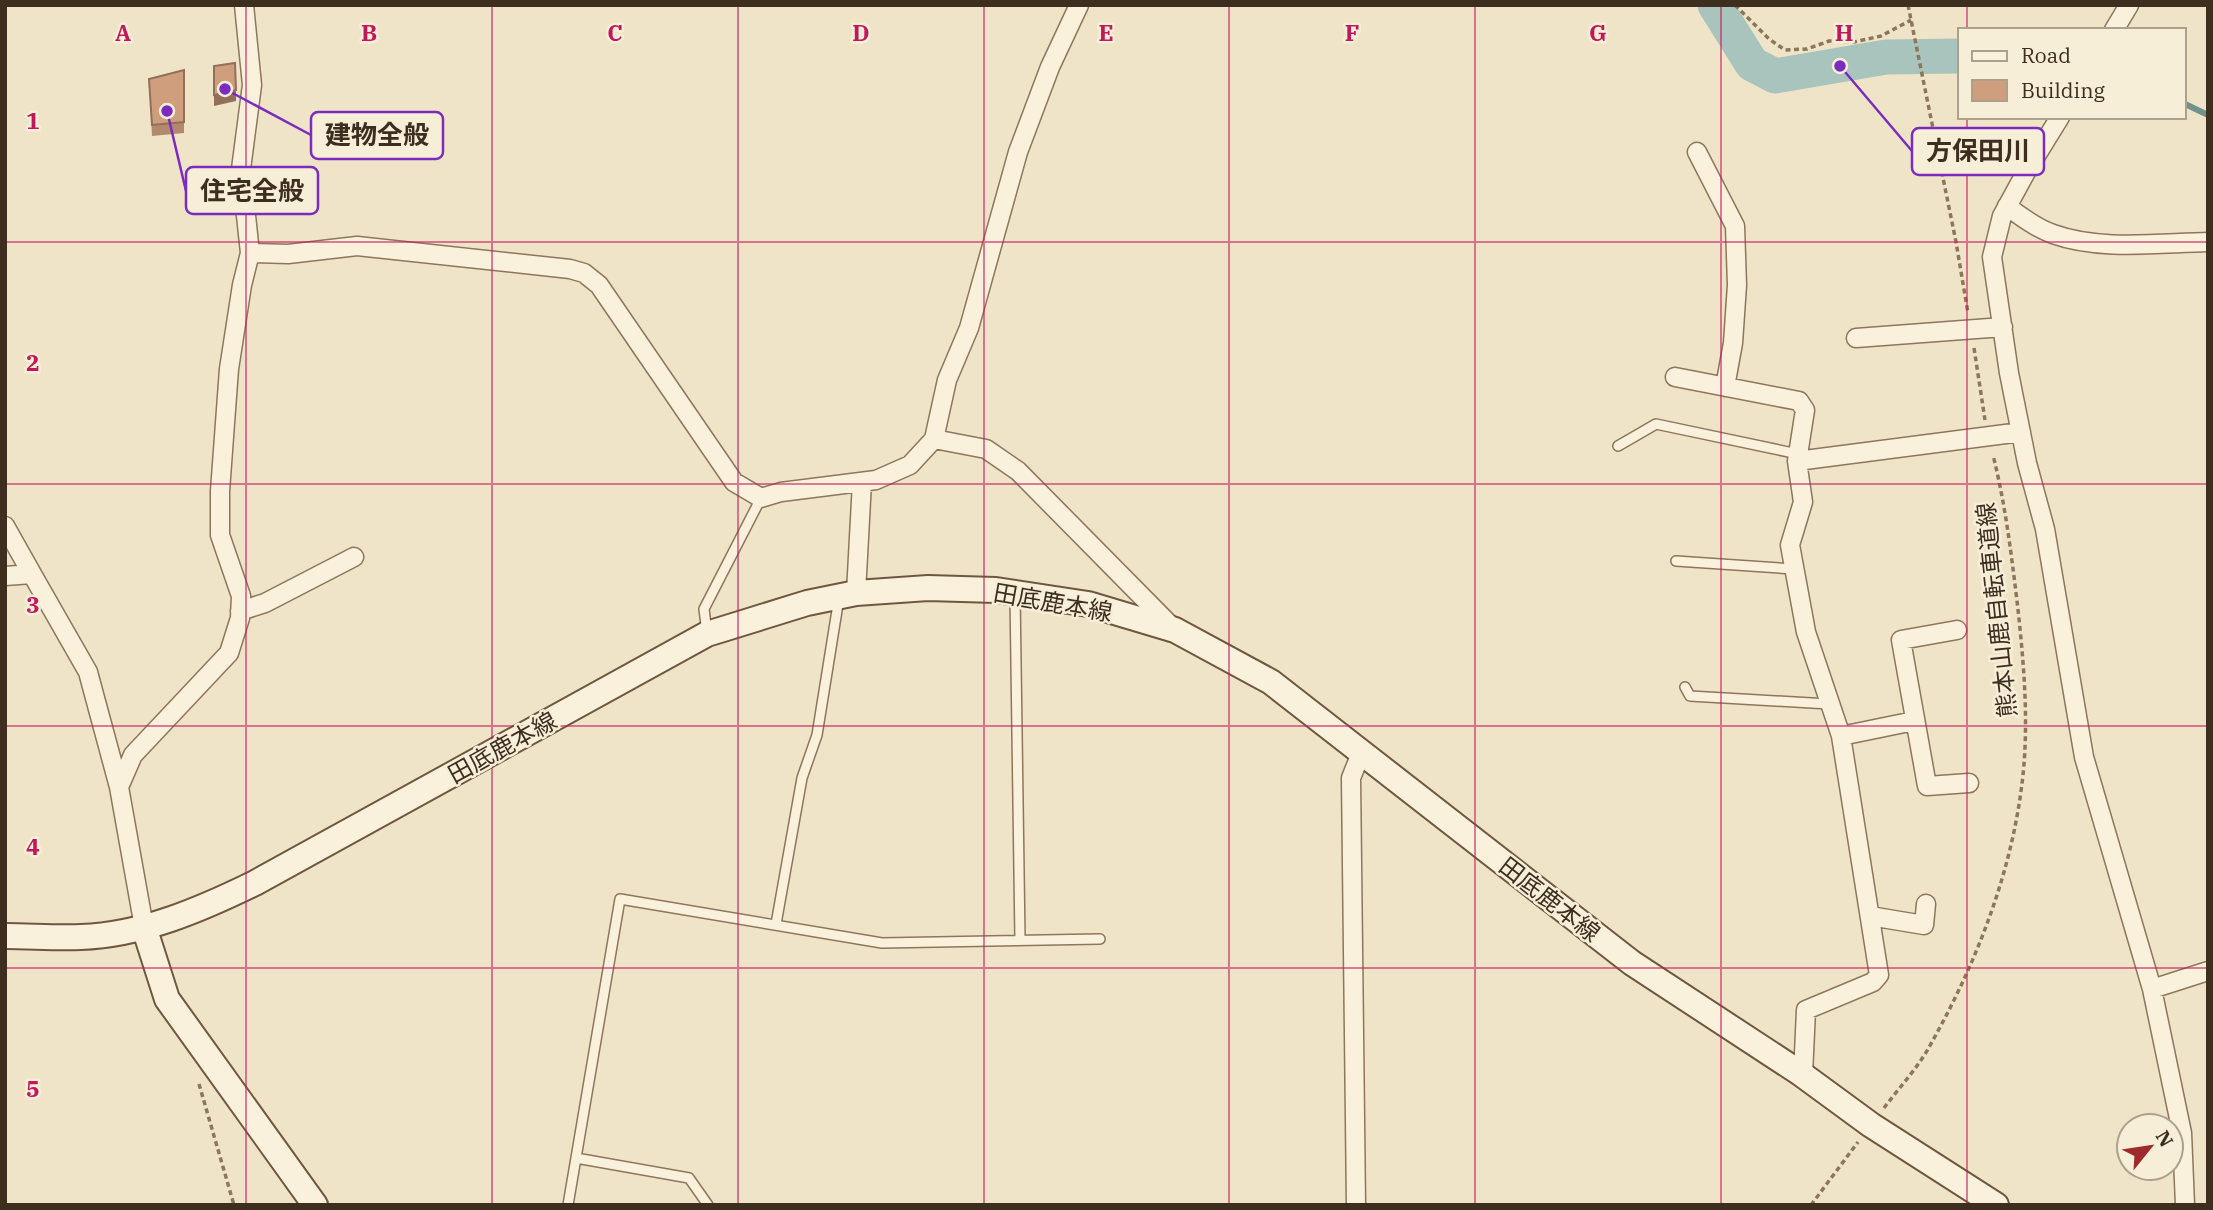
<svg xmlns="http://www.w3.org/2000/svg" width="2213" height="1210" font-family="'IBM Plex Serif','Noto Sans JP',serif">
<rect width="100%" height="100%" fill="#f0e4c8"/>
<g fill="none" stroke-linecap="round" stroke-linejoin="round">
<path stroke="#6f938a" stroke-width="6" d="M2183,103L2208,115"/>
<path stroke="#a9c4bc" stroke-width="35" d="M1715,5L1752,64L1775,76L1886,57L1959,56"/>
<g stroke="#8d765c" stroke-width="12">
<path id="lane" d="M1618,446L1656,424L1798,454
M1676,561L1794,569
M1015,594L1020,940
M707,633L704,609L761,498
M1685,687L1690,696L1829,704
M776,924L802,778L817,735L839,598
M576,1158L689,1178L708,1205
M568,1205L620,899L882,943L1100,939"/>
</g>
<g stroke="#8d765c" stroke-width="21">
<path id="street" d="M2114,30L2129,5
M2060,117L2026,172L2002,216L1992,257L2009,373L2027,463L2045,529L2084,757L2152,989L2182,1133L2185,1205
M1697,152L1735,226L1737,285L1733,343L1725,387
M2007,206C2021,217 2036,228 2053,234C2100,251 2158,243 2208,242
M250,253L288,254L357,246L570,269L584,273L599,285L734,482L761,498L781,492L876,480L910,465L934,439L947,380L969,328L1018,152L1050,67L1079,5
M1856,338L2003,327
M1675,377L1799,401L1805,410L1797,461L1803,502L1790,545L1806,632L1841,736L1879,975L1873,982L1806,1010L1803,1075
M934,439L986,449L1018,471L1173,628
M1797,461L2021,432
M5,526L32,574
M5,576L32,574L88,672L119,787L144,927
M856,593L862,482
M240,611L265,603L354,557
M1957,630L1901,640L1927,786L1969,783
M1841,736L1914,721
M119,787L133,755L229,653L240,618L241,596L220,535V491L229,369L242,285L250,253L241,169L252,85L244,5
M1870,916L1924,925L1926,904
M2152,989L2208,971
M1356,1205L1351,778L1361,753"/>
</g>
<g stroke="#6f573f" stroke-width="28">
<path id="secondary" d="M144,927L167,999L315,1205
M5,936C30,936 56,938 81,937C142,935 202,909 255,883L707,634L807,603L856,593L928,588L996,590L1088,604L1175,630L1271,682L1632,963L1800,1073L1871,1125L1996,1205"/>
</g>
<path stroke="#8d765c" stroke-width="3.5" stroke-dasharray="5 3.5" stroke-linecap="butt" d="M1735,5L1769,39L1785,50L1807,49L1829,41L1854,42L1881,36L1911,20
M1908,5L1956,242L1968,313
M1974,348L1985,420
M199,1084L234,1205
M1884,1108C1898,1089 1916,1070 1928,1049C1973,970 2009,881 2021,791C2030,729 2024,663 2017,601C2011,551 2005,503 1993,455
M1811,1205L1858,1142"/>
<use href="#lane" stroke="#faf1dc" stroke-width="9"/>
<use href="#street" stroke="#faf1dc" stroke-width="18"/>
<use href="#secondary" stroke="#faf1dc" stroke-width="24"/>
</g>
<path fill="#b2896c" d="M184,70V133L152,136L149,79Z"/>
<path fill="#916f58" d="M236,90V101L214,106V95Z"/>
<path fill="#cf9f7d" stroke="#916f58" stroke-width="2" d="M235,63L236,90L214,95V66Z
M184,70V122L152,125L149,79Z"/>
<path fill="none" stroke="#c2185b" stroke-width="2" stroke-opacity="0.55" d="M246,5V1205M492,5V1205M738,5V1205M984,5V1205M1229,5V1205M1475,5V1205M1721,5V1205M1967,5V30M1967,117V1205M5,242H2208M5,484H2208M5,726H2208M5,968H2208"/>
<g text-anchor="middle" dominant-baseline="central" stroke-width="5" stroke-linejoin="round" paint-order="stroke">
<g font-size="24" fill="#3d2e20" stroke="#f7eed8">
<text transform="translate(1053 602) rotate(10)">田底鹿本線</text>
<text transform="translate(1996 610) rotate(-96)">熊本山鹿自転車道線</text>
<text transform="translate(502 747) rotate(-29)">田底鹿本線</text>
<text transform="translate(1550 899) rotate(38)">田底鹿本線</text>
</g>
</g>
<g font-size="23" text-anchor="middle" font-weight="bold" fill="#c2185b" stroke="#f7eed8" stroke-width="5" stroke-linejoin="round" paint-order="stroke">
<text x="123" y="41">A</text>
<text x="369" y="41">B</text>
<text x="615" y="41">C</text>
<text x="861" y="41">D</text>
<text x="1106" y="41">E</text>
<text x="1352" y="41">F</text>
<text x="1598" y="41">G</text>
<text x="1844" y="41">H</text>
<text x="33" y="129">1</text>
<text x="33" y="371">2</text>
<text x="33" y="613">3</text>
<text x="33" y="855">4</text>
<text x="33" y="1097">5</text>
</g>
<path fill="none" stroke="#7b2cbf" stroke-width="2.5" d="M225 89L311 135M1840 66L1912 151M167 111L186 191"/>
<g fill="#7b2cbf" stroke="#f7eed8" stroke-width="2.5">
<circle cx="225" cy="89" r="7"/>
<circle cx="1840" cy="66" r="7"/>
<circle cx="167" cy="111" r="7"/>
</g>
<g fill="#f7eed8" stroke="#7b2cbf" stroke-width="2.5">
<rect x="311" y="112" width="132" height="47" rx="7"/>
<rect x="1912" y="128" width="132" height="47" rx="7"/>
<rect x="186" y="167" width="132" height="47" rx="7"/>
</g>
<g font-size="26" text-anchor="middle" font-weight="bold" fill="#3d2e20">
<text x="377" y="144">建物全般</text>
<text x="1978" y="160">方保田川</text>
<text x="252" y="200">住宅全般</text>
</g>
<rect width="2213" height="1210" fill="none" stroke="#3d2e20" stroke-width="14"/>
<rect x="1958" y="28" width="228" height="91" fill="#f7eed8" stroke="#ada18e" stroke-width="2"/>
<rect x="1972" y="51" width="35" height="10" fill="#faf1dc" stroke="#ada18e" stroke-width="2"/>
<text x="2021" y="63" font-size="21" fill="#3d2e20">Road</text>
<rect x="1972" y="80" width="35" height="21" fill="#cf9f7d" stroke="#ada18e" stroke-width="2"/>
<text x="2021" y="98" font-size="21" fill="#3d2e20">Building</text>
<g transform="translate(2150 1147) rotate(60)"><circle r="33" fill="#f7eed8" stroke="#ada18e" stroke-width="2"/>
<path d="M0-5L12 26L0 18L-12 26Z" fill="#9e2a2b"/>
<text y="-10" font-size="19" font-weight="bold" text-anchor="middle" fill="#3d2e20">N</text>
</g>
</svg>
